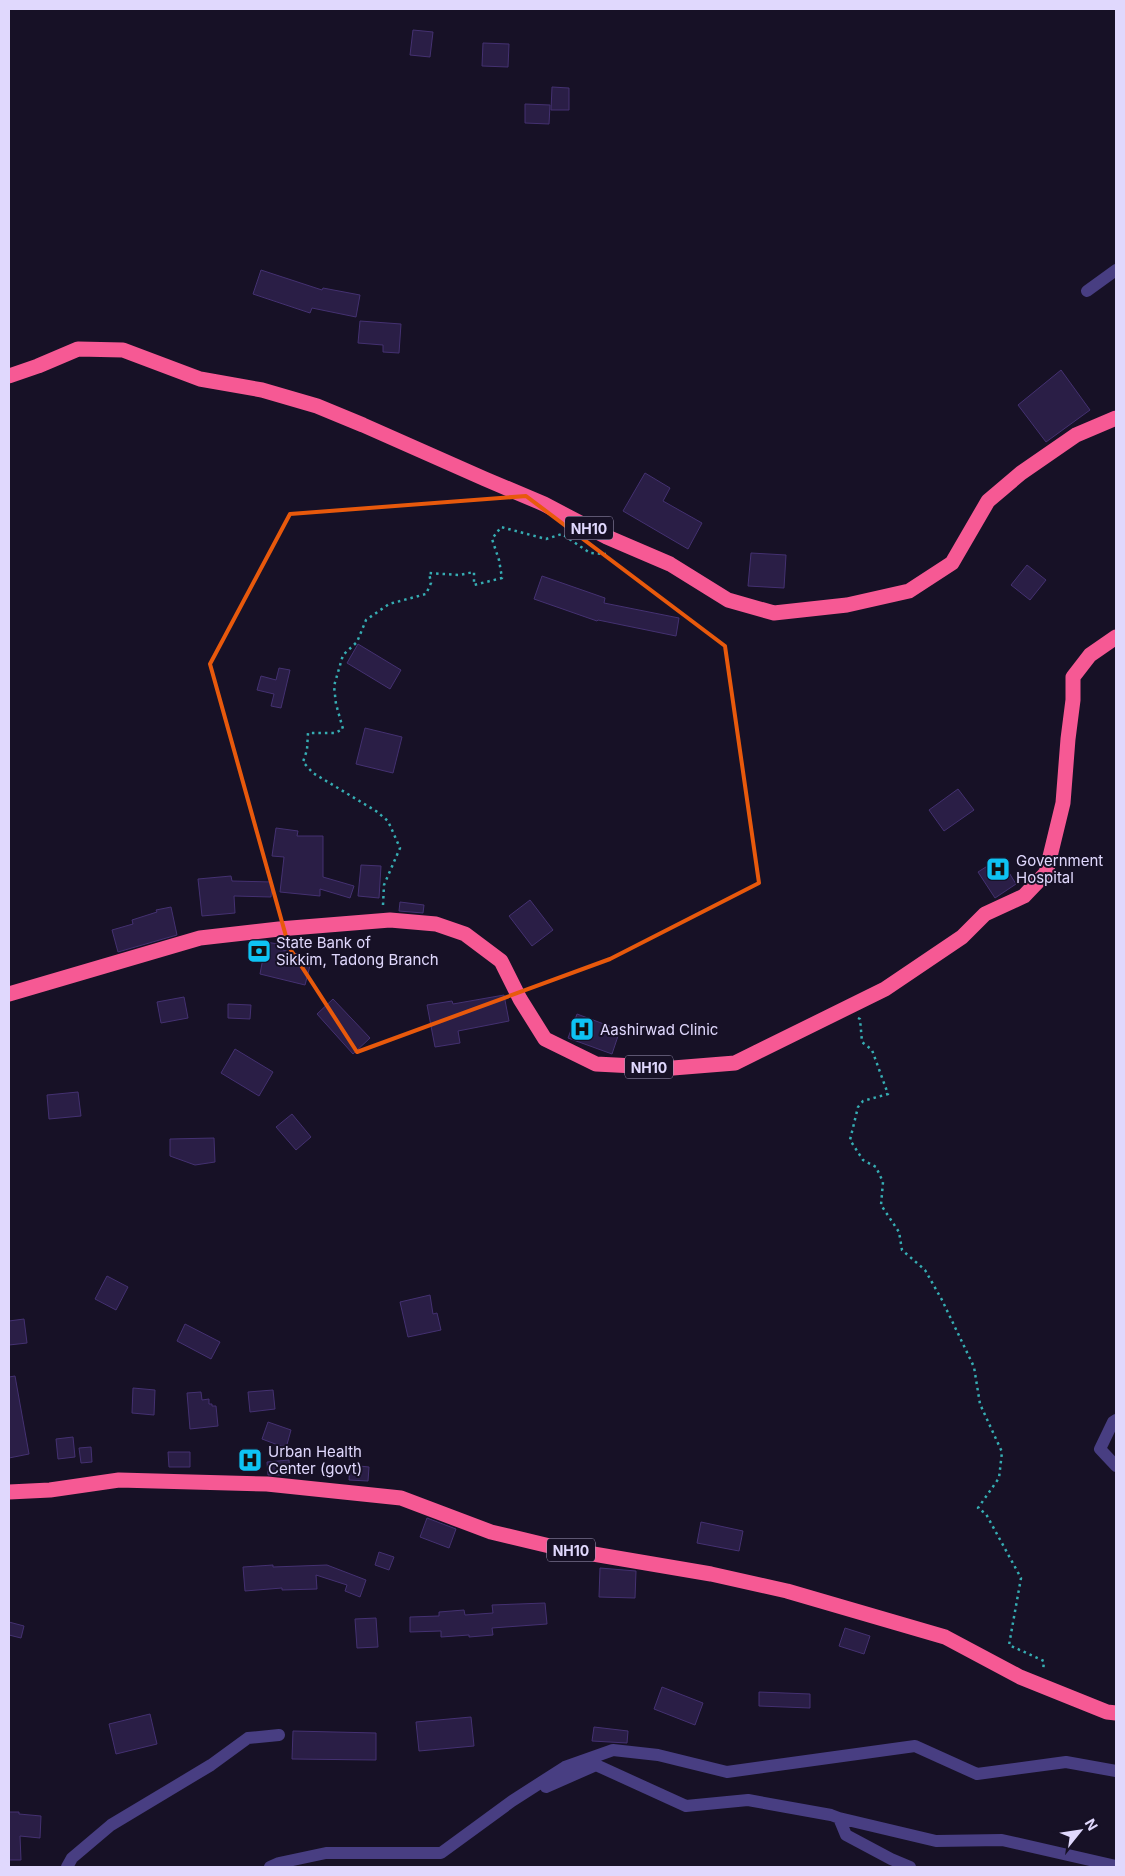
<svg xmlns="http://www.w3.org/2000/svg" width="1125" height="1876" font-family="Inter,sans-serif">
<rect width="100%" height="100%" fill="#171126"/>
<path fill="#2a1e46" stroke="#443171" d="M413,30L433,32L430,57L410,55Z
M483,43L509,44L508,67L482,66Z
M552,87L569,88V110H551Z
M525,104L550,105L549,124L525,123Z
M261,270L322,290L323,288L360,295L356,317L312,308L310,313L253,294Z
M360,321L401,324L399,353L383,352V345L358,343Z
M1061,370L1090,410L1046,442L1018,405Z
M645,473L670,488L663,501L702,523L688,549L623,511Z
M751,553L786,555L784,588L748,586Z
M1027,565L1046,580L1030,600L1011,585Z
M542,576L605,598L604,603L679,618L676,636L598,620L597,621L534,599Z
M358,644L401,670L390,689L347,663Z
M279,668L290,670L281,708L271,706L274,694L257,690L261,676L276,680Z
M365,728L402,737L393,773L356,764Z
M958,789L974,810L944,831L929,810Z
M276,828L298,831L297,836H323V877L354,886L350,898L320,889V896L280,892L284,857L272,856Z
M1000,858L1016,884L995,898L978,872Z
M361,865L381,866L379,898L358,896Z
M231,876L232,881L272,882L271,897L234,896L235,913L202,916L198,879Z
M530,900L553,930L532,946L509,916Z
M400,902L424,905L423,913L399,911Z
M171,907L177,935L118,952L112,930L133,924L132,920L157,912L156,910Z
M266,942L284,945L283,950L312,958L305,985L260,974Z
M504,995L509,1021L458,1031L460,1043L435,1047L427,1005L452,1001L453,1004Z
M184,997L188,1018L161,1023L157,1002Z
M333,999L370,1038L353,1054L317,1014Z
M228,1004L251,1005L250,1019L228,1018Z
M577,1014L620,1030L612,1054L568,1038Z
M235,1049L273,1072L259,1096L221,1073Z
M78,1092L81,1116L49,1119L47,1095Z
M292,1114L311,1137L296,1150L276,1127Z
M214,1138L215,1162L195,1165L170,1156V1139Z
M107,1276L128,1287L116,1310L95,1299Z
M430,1295L433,1314L437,1313L441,1330L408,1337L400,1302Z
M24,1319L27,1343L9,1345V1321Z
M185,1324L220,1342L211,1359L177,1341Z
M15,1376L29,1454L9,1458V1377Z
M133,1388L155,1390L154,1415L132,1413Z
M273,1390L275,1409L250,1412L248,1392Z
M201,1392L202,1400L209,1399V1404H212V1406H216L218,1426L190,1429L187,1393Z
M268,1422L291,1430L286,1448L262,1439Z
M73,1437L75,1457L58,1459L56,1439Z
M91,1447L92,1462L81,1463L79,1448Z
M168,1452H190V1467H169Z
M289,1460L290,1475H268L267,1462Z
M350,1465L369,1467L368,1481L349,1480Z
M427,1518L456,1529L449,1548L420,1537Z
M701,1522L743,1531L739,1551L697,1543Z
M379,1552L394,1557L389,1570L375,1565Z
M273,1565V1567L327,1565L366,1580L360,1597L345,1591L347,1585L316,1575L317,1589L282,1590V1588L245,1591L243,1567Z
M600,1568L636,1571L635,1598L599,1597Z
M545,1603L547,1624L492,1628L493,1635L469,1637V1635L441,1637V1631L410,1632V1617L439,1616V1612L464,1610L465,1615L493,1613L492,1605Z
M376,1618L378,1647L357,1648L355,1619Z
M9,1622L24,1626L21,1638L9,1635Z
M845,1628L870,1636L864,1654L839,1646Z
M662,1687L703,1703L695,1725L654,1709Z
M759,1692L810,1694V1708L759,1706Z
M150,1714L157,1744L116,1754L109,1724Z
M471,1717L474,1746L419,1751L416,1722Z
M594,1727L628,1731L627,1743L592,1741Z
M293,1731L376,1733V1760L292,1759Z
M9,1812H19V1814L41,1816L40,1838L20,1836L21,1860H9Z"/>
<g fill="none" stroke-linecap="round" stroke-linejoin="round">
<path stroke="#36adb3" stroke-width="2.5" stroke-dasharray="2.5 4" stroke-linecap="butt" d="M383,905L384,885L400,848L388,821L376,811L313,773L303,762L307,750L308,733H335L343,729L336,704L334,686L343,655L357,642L366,620L389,604L426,594L431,583L429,573L459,575L474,572V585L502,578L499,560L492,539L501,527L546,539L562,534L590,553L606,554
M858,1018L860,1019L862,1042L872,1050L888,1094L863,1101L858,1107L850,1140L863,1160L876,1167L883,1182L881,1205L899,1232L902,1250L925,1270L942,1300L974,1367L980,1404L1002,1452L999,1478L978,1508L986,1514L1021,1578L1009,1645L1044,1661L1043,1671"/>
<path stroke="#483e82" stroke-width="12" d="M1087,291L1116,270
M1116,1420L1113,1422L1100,1449L1116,1466
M546,1787L596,1765L686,1806L748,1800L831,1815L839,1818L936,1841L1002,1840L1116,1866
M839,1818L846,1835L891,1859L910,1867
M67,1867L72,1858L111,1825L211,1765L248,1738L279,1735
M270,1867L279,1863L326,1853H441L512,1801L565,1767L613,1750L658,1755L727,1772L915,1746L977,1774L1066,1762L1116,1771"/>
<path stroke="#f65994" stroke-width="15" d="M9,376L38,366L78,349L123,350L200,379L262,390L317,406L363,425L485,479L544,504L607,537L670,564L728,600L774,613L847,605L909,591L952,563L988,501L1021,473L1076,435L1116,418
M9,994L200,938L279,929L390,920L436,924L465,934L501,961L520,999L545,1039L596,1064L673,1068L735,1063L885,989L962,937L985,914L1024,896L1046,873L1063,803L1068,739L1073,700V677L1090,655L1116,637
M9,1492L50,1490L119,1480L267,1484L401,1498L491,1532L558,1548L711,1574L787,1591L945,1637L1020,1677L1107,1712L1116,1713"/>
</g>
<path fill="none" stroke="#e8590c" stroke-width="4" stroke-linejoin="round" d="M526,496L725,646L759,883L610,959L357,1052L289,947L210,664L290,514Z"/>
<defs>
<g id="hospital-square" transform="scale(1.25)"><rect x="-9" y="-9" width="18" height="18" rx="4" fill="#0ec3f3" stroke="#171126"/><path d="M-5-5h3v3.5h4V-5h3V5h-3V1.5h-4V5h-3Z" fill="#111"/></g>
<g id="bank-square" transform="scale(1.25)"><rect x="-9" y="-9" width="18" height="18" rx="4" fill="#0ec3f3" stroke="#171126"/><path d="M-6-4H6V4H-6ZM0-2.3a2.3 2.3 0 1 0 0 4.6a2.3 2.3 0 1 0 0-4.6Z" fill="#111"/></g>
</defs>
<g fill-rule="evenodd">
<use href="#hospital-square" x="998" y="869"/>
<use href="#bank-square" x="259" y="951"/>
<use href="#hospital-square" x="582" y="1029"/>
<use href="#hospital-square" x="250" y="1460"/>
</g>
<g text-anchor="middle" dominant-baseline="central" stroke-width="4" stroke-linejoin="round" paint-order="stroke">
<g fill="#171126" stroke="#a49cbc" stroke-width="1">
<rect x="565" y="516.5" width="48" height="23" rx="4"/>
<rect x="625" y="1055.5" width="48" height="23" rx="4"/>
<rect x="547" y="1538.5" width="48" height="23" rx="4"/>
</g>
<g font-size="14" font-weight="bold" fill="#e0d8fd">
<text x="589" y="528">NH10</text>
<text x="649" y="1067">NH10</text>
<text x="571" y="1550">NH10</text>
</g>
<g font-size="15" fill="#e0d8fd" stroke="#171126" text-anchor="start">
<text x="1016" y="860">Government<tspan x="1016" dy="17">Hospital</tspan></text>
<text x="276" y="942">State Bank of<tspan x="276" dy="17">Sikkim, Tadong Branch</tspan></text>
<text x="600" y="1029">Aashirwad Clinic</text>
<text x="268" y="1451">Urban Health<tspan x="268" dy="17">Center (govt)</tspan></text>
</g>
</g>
<rect width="1125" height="1876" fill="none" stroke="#e0d8fd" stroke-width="20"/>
<g transform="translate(1080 1831) rotate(60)" stroke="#171126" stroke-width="4" paint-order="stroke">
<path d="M0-4L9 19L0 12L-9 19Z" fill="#e0d8fd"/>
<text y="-8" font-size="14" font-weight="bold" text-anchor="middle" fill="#e0d8fd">N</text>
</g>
</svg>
